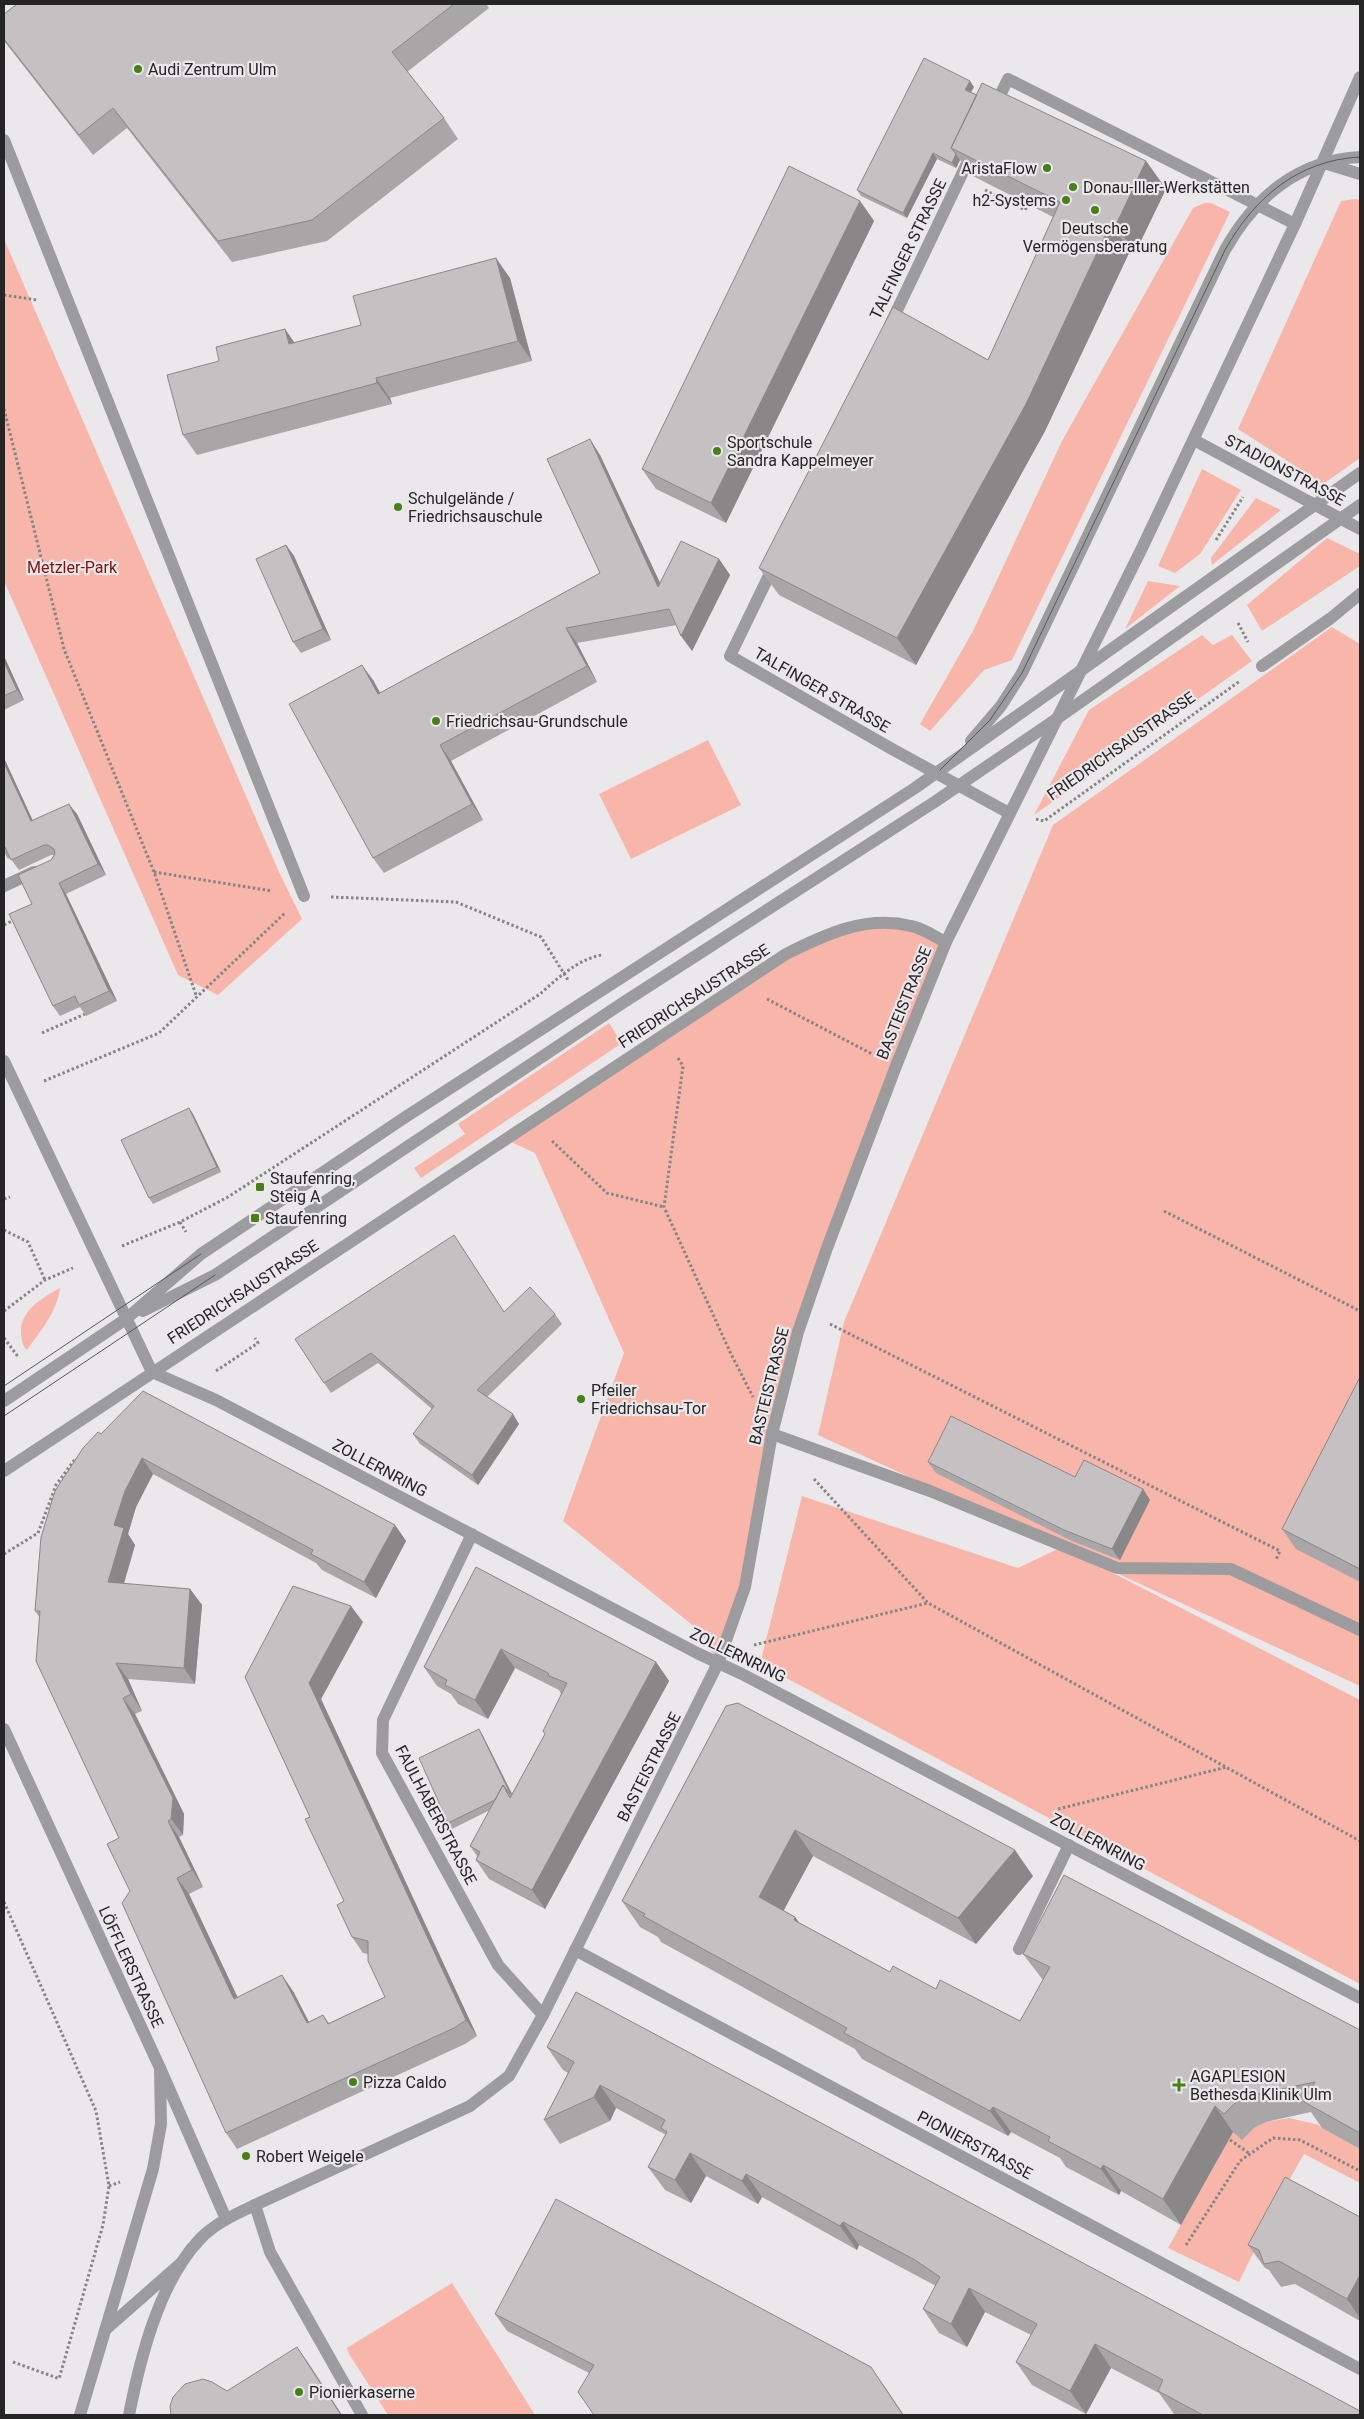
<svg xmlns="http://www.w3.org/2000/svg" width="1364" height="2419" font-family="Roboto,sans-serif">
<rect width="100%" height="100%" fill="#ebe8eb"/>
<path fill="#f8b5a9" d="M1355,199L1360,200V458L1323,484L1238,429L1341,201Z
M1204,203H1211L1230,212L1012,660L984,670L930,731L920,724L973,631L1062,441L1193,208Z
M4,239L279,872L302,919L218,995L178,975L4,581Z
M1202,469L1241,490L1200,554L1175,573L1158,566Z
M1256,498L1281,510L1212,565L1211,558Z
M1327,538L1360,554V566L1262,631L1247,605Z
M1148,581L1180,586L1125,629Z
M1332,627L1360,644V1686L1080,1556L1360,1700V1984L760,1664L802,1496L1018,1568L1062,1547L818,1435L844,1322L1053,825Z
M1202,635L1213,645L1232,635L1252,661L1034,815L1089,710Z
M708,740L741,805L631,859L599,794Z
M889,923L946,942L798,1332L745,1587L718,1663L701,1632L563,1521L624,1353L535,1153L505,1139L815,940Z
M609,1023L622,1043L421,1178L414,1168L465,1134L458,1124Z
M60,1288C57,1312 41,1330 27,1350C22,1345 22,1341 21,1335C19,1311 42,1298 60,1288Z
M1289,2118L1316,2124L1360,2149V2183L1304,2154L1288,2182L1239,2282L1168,2248L1224,2148L1221,2120L1254,2128L1266,2122Z
M452,2283L535,2415H388L349,2354L347,2348Z"/>
<g fill="none" stroke-linecap="round" stroke-linejoin="round">
<path stroke="#868486" stroke-width="3" stroke-dasharray="2.5 2.5" stroke-linecap="butt" d="M985,190L1025,210L1028,204
M4,295L37,300
M4,409L64,649L154,872L196,995
M1216,540L1243,497
M1238,623L1248,642
M1036,819L1044,821L1240,681
M154,872L272,891
M331,897L456,902L541,937L568,980
M4,925L14,920
M767,999L872,1054
M42,1033L85,1014
M678,1058L683,1066L664,1207L731,1354L753,1397
M44,1081L159,1033L285,913
M552,1141L607,1193L664,1207
M4,1199L10,1197
M1164,1211L1360,1311
M180,1222L186,1232
M4,1230L28,1242L45,1280
M122,1246L180,1222L228,1197L540,994C558,978 578,959 602,955
M4,1311L45,1280L73,1268
M830,1324L1280,1551L1276,1560
M4,1338L19,1358
M216,1371L258,1343L255,1338
M814,1479L928,1603L1360,1841
M4,1554L38,1533L56,1485L76,1458
M754,1645L928,1603
M1058,1809L1227,1767
M4,1902L96,2111L109,2186L103,2225L59,2379
M1226,2137L1250,2154
M109,2186L120,2182
M1186,2245L1240,2161L1273,2138L1300,2140L1360,2171
M13,2362L60,2379"/>
<path stroke="#9c9c9e" stroke-width="12" d="M4,140L304,896
M1324,163L1360,174
M1262,666L1331,618L1360,594
M971,741L1001,706L1022,673L1225,250C1254,198 1298,160 1360,157
M4,886L34,872
M143,1311L215,1275L621,1004L936,801L1055,720L1360,505
M126,1319L201,1254L407,1116L915,788L1360,473
M772,1434L930,1491L1117,1568L1231,1569L1360,1630
M1019,1949L1069,1845
M255,2205L270,2252L362,2415
M105,2330L180,2264
M80,2415L153,2169L161,2124L160,2068"/>
<path stroke="#9c9c9e" stroke-width="12" d="M995,106L1008,79L1295,224
M890,325L972,153
M1194,440L1360,529
M775,563L730,656L892,749L1009,813
M4,1061L152,1372L216,1400L697,1653L742,1674L1360,1998
M4,1401L126,1319
M4,1471L786,954C826,934 866,915 911,926C923,928 935,937 946,942
M472,1534L383,1720L382,1753L498,1965L543,2015
M4,1729L160,2068L226,2219
M575,1950L1360,2369"/>
<path stroke="#9c9c9e" stroke-width="12" d="M129,2415C140,2359 159,2282 200,2239C215,2223 236,2214 255,2205L470,2106L509,2076L543,2015L718,1663L745,1587L772,1434L798,1332L827,1248L896,1066L946,942L1143,546L1295,224L1360,77"/>
<path stroke="#595859" stroke-width="1" d="M940,770L990,720L1022,673L1225,250C1254,198 1298,160 1360,157
M4,1386L201,1254
M4,1416L215,1275"/>
</g>
<path fill="#a9a6a8" d="M17,4H486L489,8L407,72L444,118L458,139L327,241L232,262L127,128L93,155L4,41V14Z
M974,87L971,92L977,95L1146,161L1166,189L1135,253L1130,251L1045,431L916,665L779,595L759,568L988,360L1053,217L971,175L960,160L956,168L937,159L907,218L861,196L857,190Z
M860,201L874,221L726,523L656,489L642,469Z
M510,278L532,361L390,398L392,404L197,455L183,435L219,361L285,329L294,343L361,325Z
M600,455L660,583L719,559L730,575L692,651L677,625L577,643L597,682L451,761L483,820L384,873L373,858V680L380,693L600,573Z
M286,545L294,556L331,640L301,653L293,642Z
M4,656L24,700L4,710Z
M4,758L33,821L77,814L106,875L66,894L117,1001L86,1016L80,1007L60,1016L53,1006L32,904L51,860L54,855H51L19,870L10,858L8,859L4,852Z
M189,1108L193,1114L221,1172L153,1204L149,1198Z
M454,1235L504,1312L555,1314L562,1324L487,1397L519,1424L478,1485L420,1444L413,1434L432,1409L378,1363L331,1393L324,1383Z
M1360,1377V1582L1296,1549L1282,1529Z
M101,1434L395,1525L406,1541L376,1598L322,1570L316,1563L153,1474L136,1507L128,1534L135,1545L124,1584L190,1589L202,1605L195,1684L128,1679L142,1711L135,1714L184,1814L183,1835L179,1837L203,1887L189,1894L237,1997L293,1991L309,2022L323,2015L329,2023L385,1997L368,1954L363,1953L352,1937L344,1901L310,1817L245,1677L363,1622L321,1699L477,2036L465,2044L237,2149L226,2133L130,1891L119,1838L40,1618L35,1611Z
M928,1462L1075,1477L1143,1489L1150,1500L1120,1560L1072,1541L936,1473Z
M476,1567L656,1662L669,1681L545,1909L489,1879L476,1860L477,1856L470,1846L490,1810L452,1829L448,1823L482,1734L512,1794L545,1734L561,1694L559,1690L515,1668L488,1719L458,1704L451,1694L437,1686L424,1667Z
M726,1706L1033,1876L976,1944L813,1856L783,1910L795,1917L800,1924L890,1972L1020,2021L1043,1980L1023,1954L1360,2030V2149L1322,2128L1311,2112L1266,2122L1254,2128L1242,2140L1233,2132L1181,2225L1121,2191L1119,2195L1066,2167L1060,2158L1011,2132L1008,2136L862,2059L855,2049L661,1942L658,1937L640,1927L622,1901Z
M547,2047L1360,2415H1177L1174,2414L1159,2393L1111,2368L1086,2414L1032,2385L1016,2362L1031,2335L985,2312L967,2347L939,2333L923,2309L936,2286L859,2245L857,2250L762,2197L758,2204L706,2176L691,2203L665,2190L648,2167L666,2135L616,2108L610,2121L560,2144L544,2120L568,2073L563,2070Z
M1360,2217V2321L1295,2284L1281,2287L1269,2270L1265,2268L1248,2245Z
M495,2314L883,2384L904,2415H594L589,2373L507,2331Z"/>
<path fill="#8a8788" d="M970,81L974,87L969,95L965,90Z
M933,153L937,159L907,218L903,213Z
M956,154L960,160L956,168L952,163Z
M1146,161L1166,189L1135,253L1116,225Z
M860,201L874,221L726,523L711,503Z
M1111,223L1130,251L1045,431L916,665L897,638Z
M496,258L510,278L532,361L518,341Z
M285,329L299,349L289,344Z
M376,378L390,398L392,404L377,383Z
M590,439L600,455L669,602L658,587Z
M286,545L294,556L331,640L323,629Z
M719,559L730,575L692,651L681,636Z
M566,628L577,643L597,682L587,666Z
M4,656L24,700L17,690L4,662Z
M362,665L373,680L389,709L378,694Z
M440,745L451,761L483,820L472,804Z
M4,758L38,832L31,821L4,763Z
M69,804L77,814L106,875L98,864Z
M59,883L66,894L117,1001L109,991Z
M189,1108L193,1114L221,1172L217,1167Z
M513,1414L519,1424L478,1485L472,1475Z
M142,1458L153,1474L136,1507L128,1534L135,1545L119,1599L108,1582L114,1525L125,1491Z
M1143,1489L1150,1500L1120,1560L1112,1549Z
M395,1525L406,1541L376,1598L364,1582Z
M190,1589L202,1605L195,1684L184,1668Z
M351,1606L363,1622L321,1699L477,2036L466,2020L309,1683Z
M501,1649L515,1668L488,1719L475,1700Z
M656,1662L669,1681L545,1909L532,1890Z
M116,1663L128,1679L142,1711L131,1694Z
M123,1698L135,1714L184,1814L183,1835L171,1819Z
M479,1729L482,1734L514,1798L510,1793Z
M168,1821L179,1837L203,1887L192,1870Z
M795,1830L813,1856L777,1923L759,1897Z
M1015,1850L1033,1876L976,1944L958,1918Z
M177,1878L189,1894L246,2015L234,1999Z
M795,1917L813,1943L794,1920Z
M282,1975L293,1991L318,2040L307,2023Z
M600,2085L616,2108L610,2121L594,2097Z
M1215,2106L1233,2132L1181,2225L1163,2199Z
M993,2107L1011,2132L1008,2136L990,2111Z
M690,2153L706,2176L691,2203L675,2180Z
M1103,2165L1121,2191L1119,2195L1101,2169Z
M746,2174L762,2197L758,2204L742,2181Z
M843,2222L859,2245L857,2250L840,2226Z
M1360,2275V2318L1347,2299Z
M969,2288L985,2312L967,2347L951,2324Z
M1095,2344L1111,2368L1086,2414L1070,2391Z
M297,2347L311,2367L342,2415H341Z"/>
<path fill="#c5c1c3" stroke="#8a8788" d="M17,4H454L392,52L444,118L312,220L218,241L113,108L79,135L4,39V14Z
M924,58L970,81L965,90L977,95L951,148L956,154L952,163L933,153L903,213L857,190Z
M982,83L1146,161L1116,225L1111,223L1026,404L897,638L759,568L893,307L988,360L1060,202L951,148Z
M789,166L860,201L711,503L642,469Z
M496,258L518,341L376,378L377,383L183,435L167,375L219,361L216,347L285,329L289,344L361,325L353,296Z
M590,439L658,587L681,541L719,559L681,636L669,609L566,628L587,666L440,745L472,804L373,858L289,704L362,665L378,694L600,573L547,459Z
M286,545L323,629L293,642L256,559Z
M4,662L17,690L4,696Z
M4,763L31,821L69,804L98,864L59,883L109,991L79,1005L75,996L53,1006L9,914L32,904L18,875L51,860L55,854L54,849L48,845H44L11,860L5,847H4Z
M189,1108L217,1167L149,1198L121,1140Z
M454,1235L504,1312L530,1287L555,1314L477,1390L513,1414L472,1475L413,1434L434,1406L371,1353L324,1383L295,1339Z
M1360,1377V1569L1282,1529Z
M143,1391L395,1525L364,1582L311,1554L313,1550L142,1458L125,1491L114,1525L124,1528L108,1582L190,1589L184,1668L116,1663L131,1694L123,1698L173,1798L171,1819L168,1821L192,1870L177,1878L234,1999L282,1975L307,2023L323,2015L328,2024L385,1997L368,1961V1941L352,1937L337,1905L344,1901L305,1819L310,1817L245,1677L293,1586L351,1606L309,1683L466,2020L454,2028L226,2133L122,1903L130,1891L107,1844L119,1838L36,1661L40,1611H35L41,1537L55,1491L83,1448L98,1432L101,1434Z
M951,1416L1075,1477L1084,1460L1143,1489L1112,1549L1064,1530L928,1462Z
M476,1567L656,1662L532,1890L476,1860L480,1852L470,1846L503,1785L510,1798L545,1734L543,1731L567,1683L549,1676L548,1673L501,1649L475,1700L445,1685L447,1680L424,1667Z
M738,1703L1015,1850L958,1918L795,1830L759,1897L795,1917L794,1920L890,1972L893,1966L936,1989L940,1980L1020,2021L1050,1967L1023,1954L1064,1875L1360,2030V2133L1304,2102L1315,2082L1248,2096L1236,2102L1224,2114L1215,2106L1163,2199L1103,2165L1101,2169L1048,2141L1050,2137L993,2107L990,2111L844,2033L847,2028L643,1916L645,1914L622,1901L726,1706Z
M479,1729L510,1793H509L503,1785L495,1800L448,1823L419,1758Z
M576,1992L1360,2411V2415H1203L1158,2391L1163,2380L1095,2344L1070,2391L1016,2362L1037,2324L969,2288L951,2324L923,2309L940,2277L915,2260L843,2222L840,2226L746,2174L742,2181L690,2153L675,2180L648,2167L667,2132L661,2128L665,2120L600,2085L594,2097L544,2120L574,2062L547,2047Z
M1285,2177L1360,2217V2275L1347,2299L1279,2261L1264,2264L1259,2250L1248,2245Z
M556,2199L871,2367L903,2415H594L578,2392L594,2365L495,2314Z
M297,2347L341,2415H171L170,2406L173,2397L185,2384L203,2379L212,2382L227,2391Z"/>
<g fill="#488018" stroke="#ebe8eb" stroke-width="2">
<circle cx="138" cy="69" r="5"/>
<circle cx="1047" cy="168" r="5"/>
<circle cx="1073" cy="187" r="5"/>
<circle cx="1066" cy="200" r="5"/>
<circle cx="1095" cy="210" r="5"/>
<circle cx="717" cy="451" r="5"/>
<circle cx="398" cy="507" r="5"/>
<circle cx="436" cy="721" r="5"/>
<rect x="255" y="1182" width="10" height="10" rx="2.5"/>
<rect x="250" y="1213" width="10" height="10" rx="2.5"/>
<circle cx="581" cy="1399" r="5"/>
<circle cx="353" cy="2082" r="5"/>
<path d="M1176.5 2077.5h5v5h5v5h-5v5h-5v-5h-5v-5h5z"/>
<circle cx="246" cy="2156" r="5"/>
<circle cx="299" cy="2392" r="5"/>
</g>
<g text-anchor="middle" dominant-baseline="central" stroke-width="4.5" stroke-linejoin="round" paint-order="stroke">
<g font-size="16" fill="#262526" stroke="#ebe8eb" text-anchor="start">
<text x="148" y="69">Audi Zentrum Ulm</text>
<text x="1037" y="168" text-anchor="end">AristaFlow</text>
<text x="1083" y="187">Donau-Iller-Werkstätten</text>
<text x="1056" y="200" text-anchor="end">h2-Systems</text>
<text x="1095" y="228" text-anchor="middle">Deutsche<tspan x="1095" dy="18">Vermögensberatung</tspan></text>
<text x="727" y="442">Sportschule<tspan x="727" dy="18">Sandra Kappelmeyer</tspan></text>
<text x="408" y="498">Schulgelände /<tspan x="408" dy="18">Friedrichsauschule</tspan></text>
<text x="446" y="721">Friedrichsau-Grundschule</text>
<text x="270" y="1178">Staufenring,<tspan x="270" dy="18">Steig A</tspan></text>
<text x="265" y="1218">Staufenring</text>
<text x="591" y="1390">Pfeiler<tspan x="591" dy="18">Friedrichsau-Tor</tspan></text>
<text x="1190" y="2076">AGAPLESION<tspan x="1190" dy="18">Bethesda Klinik Ulm</tspan></text>
<text x="363" y="2082">Pizza Caldo</text>
<text x="256" y="2156">Robert Weigele</text>
<text x="309" y="2392">Pionierkaserne</text>
</g>
<g font-size="16" fill="#262526" stroke="#ebe8eb">
<text transform="translate(908 249) rotate(-64)">TALFINGER STRASSE</text>
<text transform="translate(1285 470) rotate(28)">STADIONSTRASSE</text>
<text transform="translate(822 690) rotate(30)">TALFINGER STRASSE</text>
<text transform="translate(1121 746) rotate(-35)">FRIEDRICHSAUSTRASSE</text>
<text transform="translate(694 996) rotate(-33)">FRIEDRICHSAUSTRASSE</text>
<text transform="translate(904 1003) rotate(-68)">BASTEISTRASSE</text>
<text transform="translate(243 1292) rotate(-33)">FRIEDRICHSAUSTRASSE</text>
<text transform="translate(769 1386) rotate(-76)">BASTEISTRASSE</text>
<text transform="translate(380 1468) rotate(28)">ZOLLERNRING</text>
<text transform="translate(738 1655) rotate(26)">ZOLLERNRING</text>
<text transform="translate(649 1767) rotate(-63)">BASTEISTRASSE</text>
<text transform="translate(436 1815) rotate(62)">FAULHABERSTRASSE</text>
<text transform="translate(1098 1842) rotate(28)">ZOLLERNRING</text>
<text transform="translate(131 1967) rotate(65)">LÖFFLERSTRASSE</text>
<text transform="translate(975 2145) rotate(28)">PIONIERSTRASSE</text>
</g>
<g font-size="16" fill="#801208" stroke="#ebe8eb">
<text x="72" y="567">Metzler-Park</text>
</g>
</g>
<rect width="1364" height="2419" fill="none" stroke="#262526" stroke-width="10"/>
</svg>
